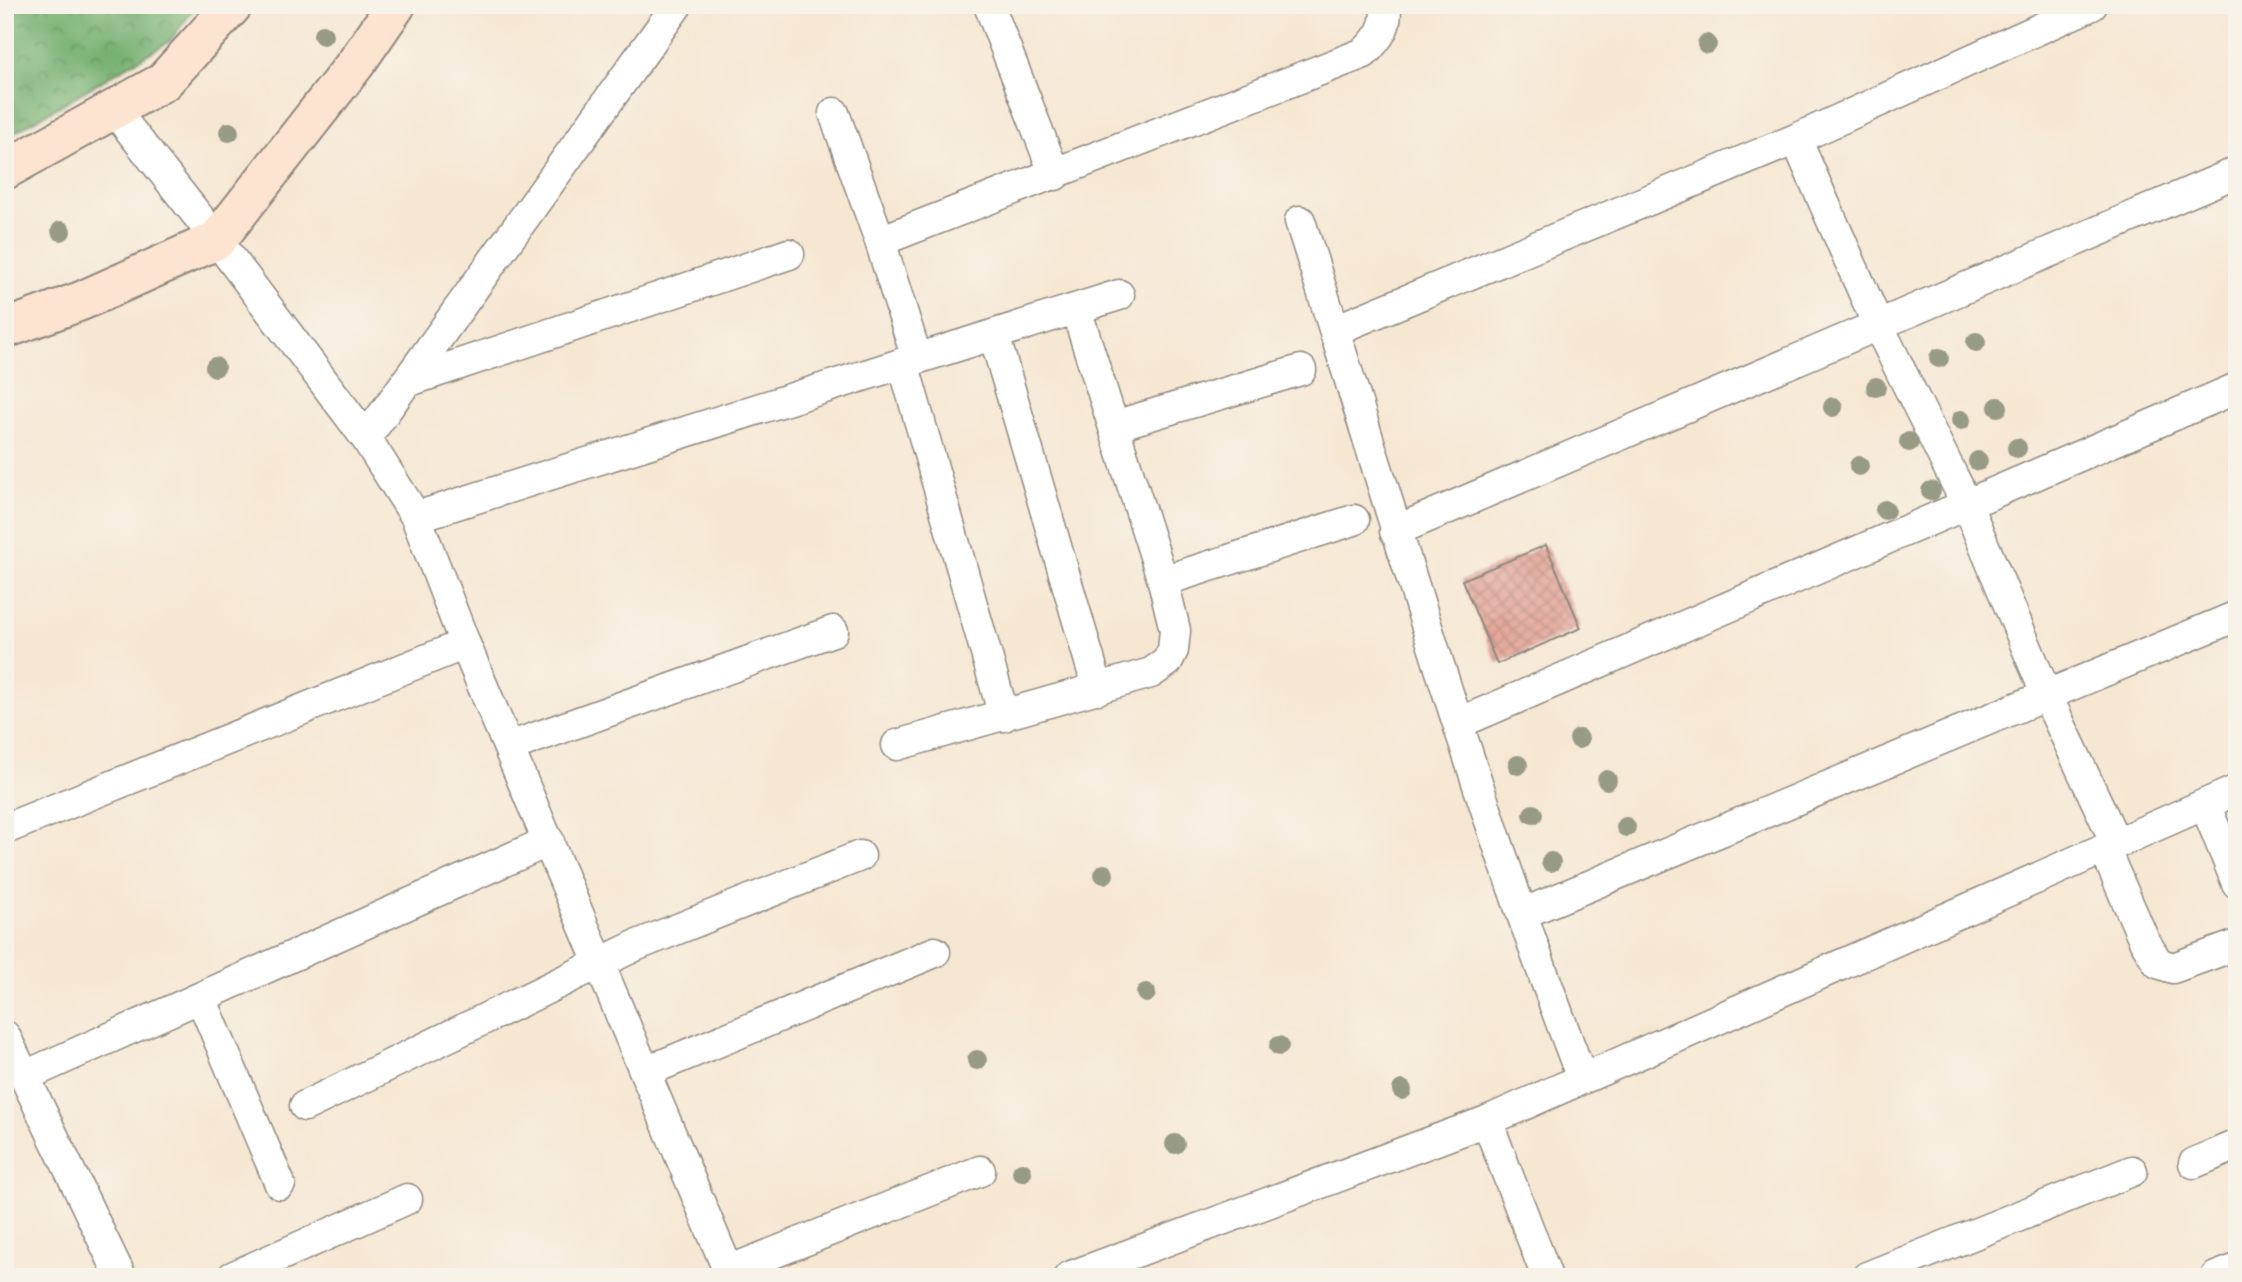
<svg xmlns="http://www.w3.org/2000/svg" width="2242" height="1282" font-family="Itim,sans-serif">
<defs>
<pattern id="forest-crowns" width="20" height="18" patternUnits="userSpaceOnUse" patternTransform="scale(1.75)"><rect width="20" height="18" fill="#74b06f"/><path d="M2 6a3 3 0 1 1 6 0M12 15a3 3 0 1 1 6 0" fill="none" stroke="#5f8f5b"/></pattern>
<pattern id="building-cross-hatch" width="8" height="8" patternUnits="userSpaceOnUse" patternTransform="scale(1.75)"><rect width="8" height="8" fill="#e29e91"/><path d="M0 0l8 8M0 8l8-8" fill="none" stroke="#b78177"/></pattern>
</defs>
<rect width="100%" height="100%" fill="#f7f3e8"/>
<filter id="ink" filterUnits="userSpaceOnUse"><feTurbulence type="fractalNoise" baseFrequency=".0143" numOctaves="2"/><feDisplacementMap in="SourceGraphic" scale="14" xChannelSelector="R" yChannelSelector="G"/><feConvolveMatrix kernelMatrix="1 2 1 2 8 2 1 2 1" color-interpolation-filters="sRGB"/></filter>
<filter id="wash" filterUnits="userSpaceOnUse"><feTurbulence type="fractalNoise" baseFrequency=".00686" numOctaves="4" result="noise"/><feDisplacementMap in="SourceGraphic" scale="28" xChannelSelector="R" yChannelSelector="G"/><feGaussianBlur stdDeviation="1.57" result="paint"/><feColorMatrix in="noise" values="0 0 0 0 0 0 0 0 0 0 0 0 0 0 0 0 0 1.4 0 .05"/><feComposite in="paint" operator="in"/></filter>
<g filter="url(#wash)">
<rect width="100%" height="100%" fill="#f6e7d3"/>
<path fill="url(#forest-crowns)" stroke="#506e4d" stroke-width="2" d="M5,5H197L170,41L5,138Z"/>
<g id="blocks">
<path fill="url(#building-cross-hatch)" d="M1546,545L1581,628L1497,664L1462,580Z"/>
</g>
</g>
<g filter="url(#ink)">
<use href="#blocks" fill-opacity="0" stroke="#90897f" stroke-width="2"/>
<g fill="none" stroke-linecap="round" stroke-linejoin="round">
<g stroke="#90897f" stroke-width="33">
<path id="street" d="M989,5L1055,175
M114,110L217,240L366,438L416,517L465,644L731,1277
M834,113L880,241L917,359
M1796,139L1877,323L1967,505L2047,696L2116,843
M1300,221C1391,507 1474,797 1582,1078
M880,241L1364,53C1378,39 1389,26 1385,5
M1335,330L1796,139L2092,5
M994,335L1098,689
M903,363L1004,716
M406,382L789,254
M1114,426L1301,370
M366,438L677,5
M416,517L1119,295
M1395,531L2237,172
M1163,581L1354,520
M1459,723L2237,388
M897,745L1151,673L1167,662L1173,650L1175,630L1163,581L1076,309
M509,747L833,631
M2205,804L2237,883
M5,829L465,644
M2104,848L2144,940L2158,963L2173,968L2237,945
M1524,913L2237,616
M201,998L280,1184
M5,1036L121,1277
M645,1072L935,952
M25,1076L549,841
M305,1106L635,946L860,856
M1487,1121L1547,1277
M2194,1163L2237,1145
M728,1271L980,1171
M232,1277L407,1199
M1069,1277L1487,1121L2237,790
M1867,1277L2132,1171
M2216,1277L2237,1269"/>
</g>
<g stroke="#90897f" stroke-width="42">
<path id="secondary" d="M5,170L163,82L233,5
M5,329L81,301L217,240L356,63L396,5"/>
</g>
<use href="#street" stroke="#fff" stroke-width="30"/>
<use href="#secondary" stroke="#fde4d1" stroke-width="38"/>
</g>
<g fill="#979a85">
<circle cx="323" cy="35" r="10"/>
<circle cx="1707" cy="44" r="10"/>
<circle cx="229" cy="132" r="10"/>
<circle cx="61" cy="231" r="10"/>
<circle cx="1976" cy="342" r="10"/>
<circle cx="1939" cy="358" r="10"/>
<circle cx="215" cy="367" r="10"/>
<circle cx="1876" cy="387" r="10"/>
<circle cx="1833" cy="407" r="10"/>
<circle cx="1998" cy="407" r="10"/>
<circle cx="1961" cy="420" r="10"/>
<circle cx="1909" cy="442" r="10"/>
<circle cx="2017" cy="448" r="10"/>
<circle cx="1978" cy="461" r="10"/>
<circle cx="1859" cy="466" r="10"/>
<circle cx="1931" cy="491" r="10"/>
<circle cx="1885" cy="510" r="10"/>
<circle cx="1579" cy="739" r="10"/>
<circle cx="1518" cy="765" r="10"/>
<circle cx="1607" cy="780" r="10"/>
<circle cx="1533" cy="814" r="10"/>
<circle cx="1626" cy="827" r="10"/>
<circle cx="1551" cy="862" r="10"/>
<circle cx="1104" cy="874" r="10"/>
<circle cx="1146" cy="993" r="10"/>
<circle cx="1279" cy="1046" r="10"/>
<circle cx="977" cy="1060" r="10"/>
<circle cx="1402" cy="1090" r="10"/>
<circle cx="1175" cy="1144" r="10"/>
<circle cx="1022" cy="1172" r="10"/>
</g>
</g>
<rect width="2242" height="1282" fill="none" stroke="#f7f3e8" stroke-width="28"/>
</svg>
